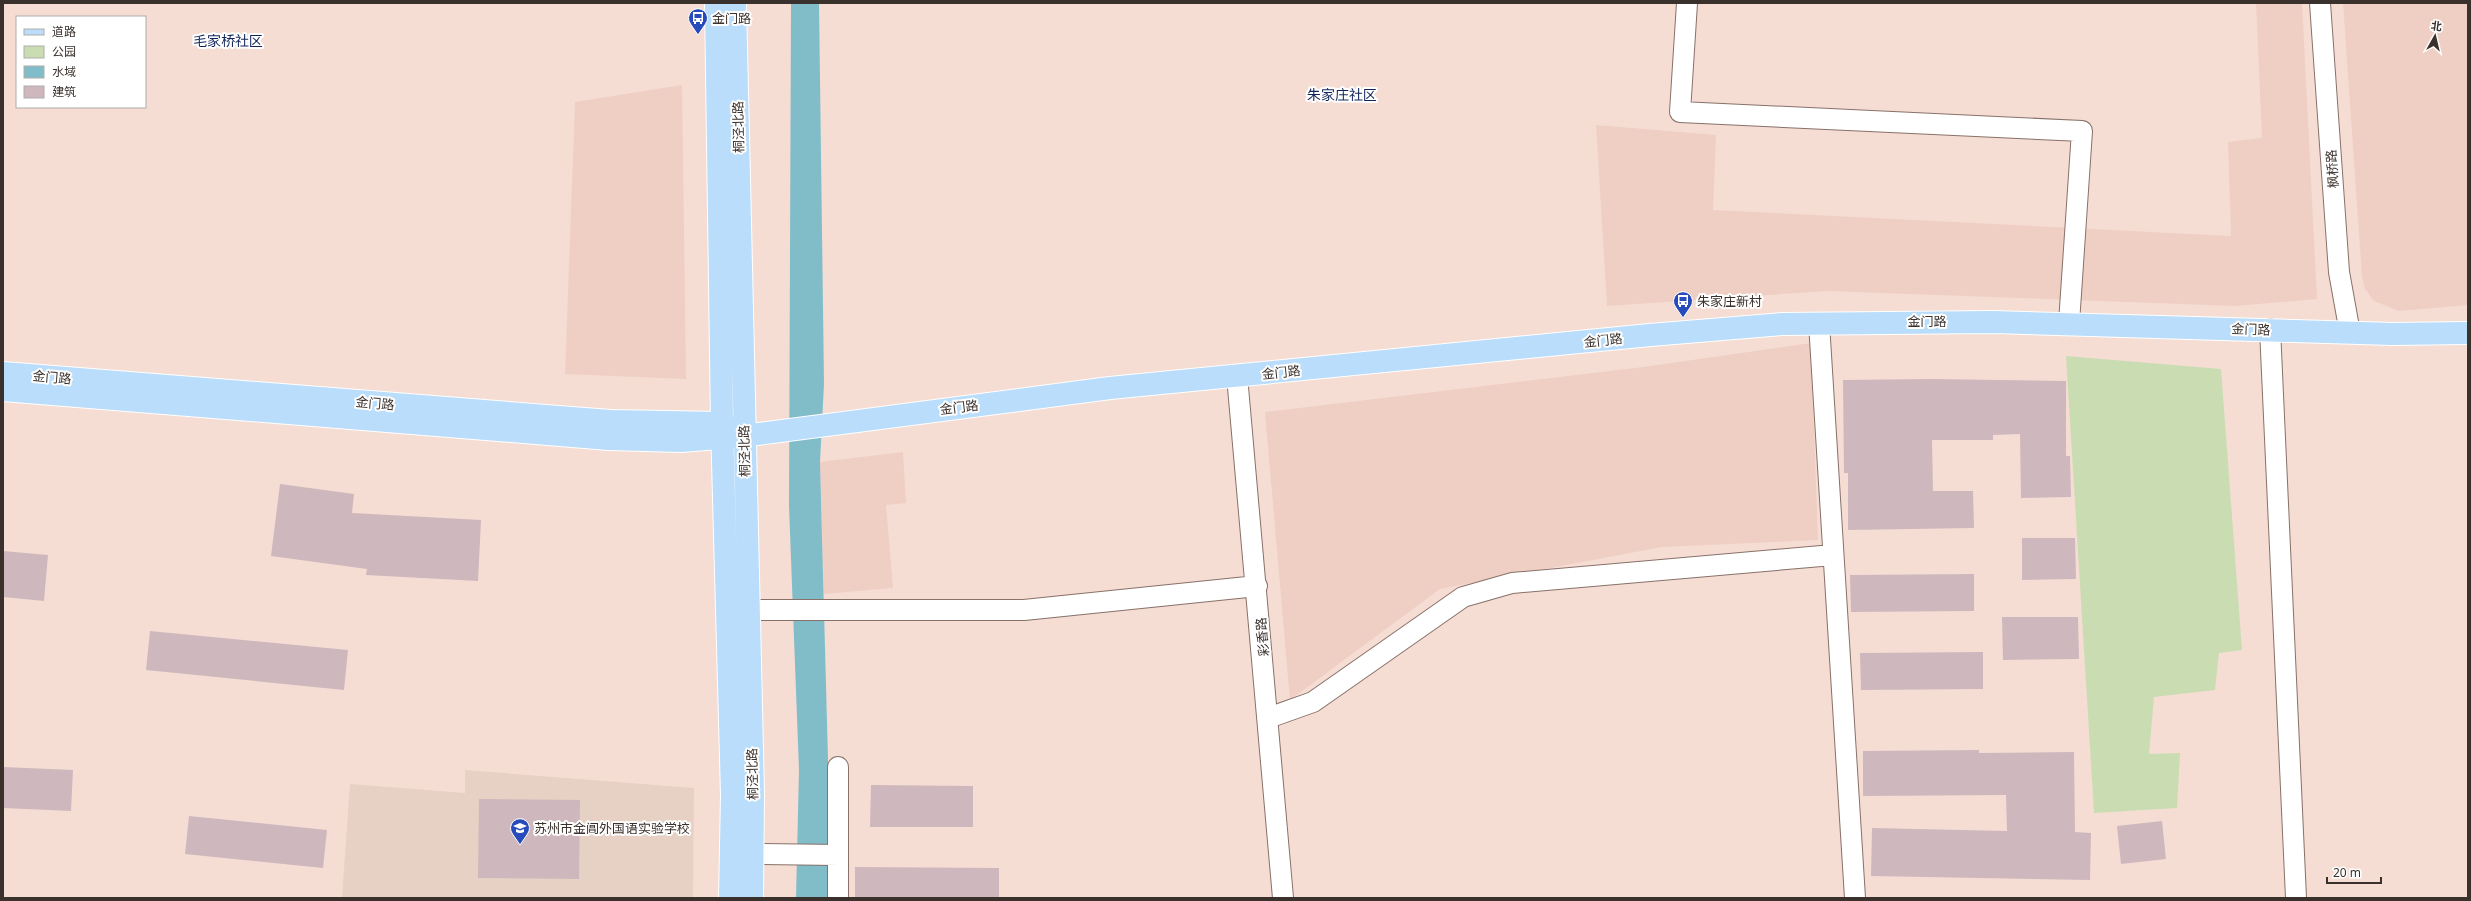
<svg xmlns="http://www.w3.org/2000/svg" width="2471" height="901" font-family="'Noto Sans','Noto Sans SC',sans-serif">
<rect width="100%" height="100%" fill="#f5ddd4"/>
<path fill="#efcfc3" d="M2256,3H2302L2317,299L2235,306L1827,291L1607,306L1596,125L1716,135L1713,210L2231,236L2228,142L2262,138Z
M2343,3H2468V305L2399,311L2374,301L2365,289L2362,277Z
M682,85L686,379L565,374L575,102Z
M1811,343L1818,540L1662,547L1440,589L1290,700L1265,412L1643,367Z
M903,452L906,503L886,505L893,588L824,594L820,462Z"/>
<path fill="#e6d1c4" d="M465,770L694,788L693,898H342L350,784L465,793Z"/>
<path fill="#caddb2" d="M2066,356L2221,369L2242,650L2219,653L2215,690L2154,697L2149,754L2180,753L2177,808L2094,813Z"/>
<path fill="#81bdc9" d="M791,3H819L824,384L820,462L828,760L827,898H796L799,770L789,506Z"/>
<path fill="#cfb7be" d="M1932,379L2066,381V456H2070L2071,497L2021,498L2020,434L1993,435V440H1932L1933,491H1973L1974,528L1848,530V473H1844L1843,380Z
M280,484L354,494L352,513L481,520L478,581L366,575L367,569L271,556Z
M2022,538H2075L2076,579L2022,580Z
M3,551L48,555L44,601L3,597Z
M1974,574V611L1851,612L1850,575Z
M2002,617H2078L2079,659L2003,660Z
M150,631L348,650L344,690L146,670Z
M1983,652V689L1861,690L1860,653Z
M1979,750V753L2074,752L2075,832L2091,833L2090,880L1871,876L1872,828L2007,831L2006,795L1863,796V751Z
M3,767L73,770L71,811L3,808Z
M871,785L973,786V827H870Z
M479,799L580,800L579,879L478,878Z
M189,816L327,830L323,868L185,854Z
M2162,821L2166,859L2121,864L2117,826Z
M855,867L999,868V898H855Z"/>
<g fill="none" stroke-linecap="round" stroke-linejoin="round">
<g stroke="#877169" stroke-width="22">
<path id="minor" d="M1687,3L1680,112L2082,131L2069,323
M2320,3L2339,272L2350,333
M1819,323L1855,898
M2270,329L2296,898
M1237,376L1283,898
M748,610H1024L1257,586
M1268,718L1313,702L1463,597L1512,583L1833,555
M753,854L838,855
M838,898V767"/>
</g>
<g stroke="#fff" stroke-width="24">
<path id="major" d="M716,3L722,423L732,795L730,898
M735,3L753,795L752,898
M3,373L610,421L722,423L734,430
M3,390L609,439L681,441L743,436L1110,388L1650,335L1782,324L1993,322L2392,334L2468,333"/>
</g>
<use href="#minor" stroke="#fff" stroke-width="20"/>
<use href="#major" stroke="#b9ddfa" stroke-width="22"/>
</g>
<defs>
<g id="bus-pin" transform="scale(1)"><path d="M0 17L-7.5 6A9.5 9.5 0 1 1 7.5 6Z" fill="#274bba" stroke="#fff"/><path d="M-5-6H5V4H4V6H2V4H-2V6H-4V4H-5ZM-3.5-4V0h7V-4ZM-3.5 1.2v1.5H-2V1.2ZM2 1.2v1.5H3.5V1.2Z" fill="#fff"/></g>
<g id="school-pin" transform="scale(1)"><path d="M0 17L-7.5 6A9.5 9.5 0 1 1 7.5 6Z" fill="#274bba" stroke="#fff"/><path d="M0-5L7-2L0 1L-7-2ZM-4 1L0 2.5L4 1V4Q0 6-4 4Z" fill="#fff"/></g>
</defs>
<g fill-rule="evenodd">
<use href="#bus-pin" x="698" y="18"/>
<use href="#bus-pin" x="1683" y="301"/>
<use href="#school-pin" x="520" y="828"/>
</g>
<g text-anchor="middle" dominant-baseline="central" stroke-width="4" stroke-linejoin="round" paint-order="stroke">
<g font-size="13" fill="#3a312d" stroke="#fff" text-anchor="start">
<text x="712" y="18">金门路</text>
<text x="1697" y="301">朱家庄新村</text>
<text x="534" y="828">苏州市金阊外国语实验学校</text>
</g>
<g font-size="13" fill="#3a312d" stroke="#fff">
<text transform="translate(738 127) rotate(-91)">桐泾北路</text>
<text transform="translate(2332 169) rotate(-94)">枫桥路</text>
<text x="1927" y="321">金门路</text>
<text transform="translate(2251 329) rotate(2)">金门路</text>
<text transform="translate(1603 340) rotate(-6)">金门路</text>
<text transform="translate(1281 372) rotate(-6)">金门路</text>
<text transform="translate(52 377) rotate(5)">金门路</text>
<text transform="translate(375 403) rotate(5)">金门路</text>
<text transform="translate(959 407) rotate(-7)">金门路</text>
<text transform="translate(744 451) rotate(-91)">桐泾北路</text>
<text transform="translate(1262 637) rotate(-95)">彩香路</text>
<text transform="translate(752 774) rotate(-91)">桐泾北路</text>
</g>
<g font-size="14" fill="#11245a" stroke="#fff">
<text x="228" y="40">毛家桥社区</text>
<text x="1342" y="94">朱家庄社区</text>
</g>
</g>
<rect width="2471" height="901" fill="none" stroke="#3a312d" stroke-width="8"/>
<rect x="16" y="16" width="130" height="92" fill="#ffffff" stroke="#b0adab"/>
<rect x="24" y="29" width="20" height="6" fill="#b9ddfa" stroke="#b0adab"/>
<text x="52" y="36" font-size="12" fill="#3a312d">道路</text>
<rect x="24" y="46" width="20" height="12" fill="#caddb2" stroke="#b0adab"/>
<text x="52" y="56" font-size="12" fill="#3a312d">公园</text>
<rect x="24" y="66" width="20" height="12" fill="#81bdc9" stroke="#b0adab"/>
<text x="52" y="76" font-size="12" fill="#3a312d">水域</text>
<rect x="24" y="86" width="20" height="12" fill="#cfb7be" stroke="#b0adab"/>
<text x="52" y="96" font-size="12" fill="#3a312d">建筑</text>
<g transform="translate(2435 36) rotate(8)" stroke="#ffffff" stroke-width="3" paint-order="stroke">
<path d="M0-3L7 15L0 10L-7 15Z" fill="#3a312d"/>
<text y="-6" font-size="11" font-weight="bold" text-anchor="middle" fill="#3a312d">北</text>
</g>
<path d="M2327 877v6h54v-6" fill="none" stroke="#3a312d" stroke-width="2"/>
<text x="2333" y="877" font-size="12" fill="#3a312d" stroke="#ffffff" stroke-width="3" paint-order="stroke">20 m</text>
</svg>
